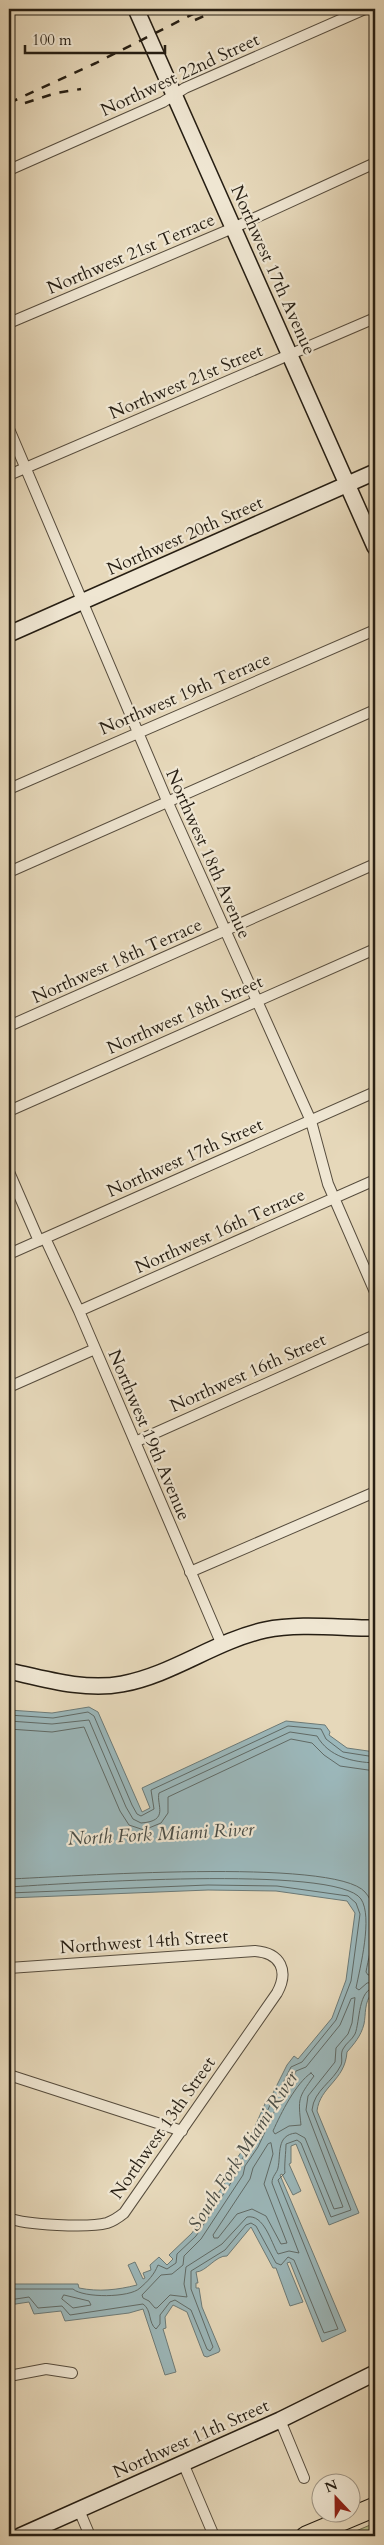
<svg xmlns="http://www.w3.org/2000/svg" width="384" height="2545" font-family="Cardo,serif">
<rect width="100%" height="100%" fill="#e6d8ba"/>
<filter id="stains"><feTurbulence type="fractalNoise" baseFrequency=".004" numOctaves="4"/><feColorMatrix values="0 0 0 0 .2 0 0 0 0 .09 0 0 0 0 .02 0 0 0 .5 -.17"/></filter>
<radialGradient id="worn" r=".72"><stop offset=".6" stop-color="#630" stop-opacity="0"/><stop offset="1" stop-color="#630" stop-opacity=".3"/></radialGradient>
<path fill="#b8be8d" stroke="#6f6e50" d="M375,2523V2536H344Z"/>
<path fill="#9bb7ba" stroke="#6c7a77" d="M89,1707L98,1712L142,1812L150,1808L142,1788L286,1721L325,1725L330,1732L329,1735L347,1748L375,1752V1994H372C364,2001 366,2015 364,2024C361,2036 354,2044 347,2052C345,2081 320,2086 317,2111L359,2213L329,2225L296,2144L291,2146V2163L289,2164L301,2191L293,2195L282,2174L280,2175L346,2331L322,2342L290,2262L287,2263L303,2302L290,2306L276,2268H273L251,2227L227,2256C216,2255 206,2272 196,2272L198,2283H196V2288H199L202,2307L220,2350L219,2352L207,2357L204,2356L187,2312L173,2305L165,2317L166,2328L163,2329L176,2372L165,2375L143,2309L129,2313L65,2321L61,2311L34,2314L29,2302L9,2305V2284H78L79,2288C99,2292 117,2290 137,2285L128,2265L135,2262L143,2279L145,2278L143,2273L151,2270L150,2265L159,2257L167,2265L173,2259L169,2255L192,2233L234,2169L231,2167L248,2142L268,2097H271L287,2065L294,2056L298,2059L332,2018L346,1980L355,1913L347,1901L276,1891L208,1890L9,1898V1710L52,1713Z"/>
<g fill="none" stroke-linecap="round" stroke-linejoin="round">
<path stroke="#606a66" stroke-width="1" d="M9,1715L53,1718L88,1712L94,1716L132,1805L137,1814L141,1816L154,1809L151,1790L288,1726L321,1729L326,1739L343,1752L375,1757
M9,1721L52,1724L89,1720L126,1807L133,1819L141,1823C170,1821 156,1805 159,1793L290,1732L317,1736C329,1757 352,1762 375,1763
M9,1729L52,1732L84,1727L120,1811L129,1825L144,1830L161,1823L168,1813V1797L291,1739L312,1743L324,1755L340,1766L375,1771
M9,1879C65,1877 334,1857 365,1892C383,1912 370,1948 366,1972L368,1975L375,1974
M9,1887C60,1884 337,1864 361,1899C373,1917 360,1968 356,1988L359,1990L367,1983L375,1982
M9,1893L208,1885L277,1886L348,1896L356,1903L360,1914L351,1981L336,2020L302,2062L291,2067L275,2099L271,2103L252,2144L238,2165V2172L196,2236L177,2254L176,2263L167,2269L158,2265C154,2275 148,2281 140,2288C130,2298 83,2298 73,2289H9
M355,1998L352,2023L348,2034L336,2048L335,2062L308,2096L306,2110L343,2207L334,2209L305,2138L296,2133C276,2135 281,2154 278,2168C277,2173 272,2176 272,2183L299,2253L289,2251L278,2254C271,2242 264,2214 247,2217L222,2244L186,2267L184,2284L187,2297L170,2295L157,2308H155L149,2301L143,2298L142,2295L161,2275L172,2274L183,2265L184,2256L201,2239L243,2175L245,2166L258,2147L276,2108L281,2102L296,2071L306,2067L340,2025L351,1999Z
M311,2073L314,2076C298,2098 298,2098 301,2125L289,2126L275,2134L273,2131C281,2113 296,2083 311,2073Z
M271,2143L273,2154L264,2184L287,2243L281,2244L266,2216L252,2209L237,2214L218,2238H214L213,2235L250,2179L253,2168L268,2144Z
M64,2295L89,2301L91,2305L73,2308L62,2299Z
M9,2300L29,2297L38,2308L62,2306L70,2315L143,2304C152,2310 148,2323 156,2329L160,2324V2315L170,2302L175,2300L191,2310L207,2349L210,2351L213,2347L191,2289V2271L225,2250L246,2225L251,2223L256,2226L276,2263L281,2265L288,2257L294,2260L324,2333L338,2329L278,2180L285,2173C284,2167 286,2151 286,2144L297,2140L301,2143L331,2217L351,2210L312,2110C314,2090 333,2082 341,2065C343,2060 340,2054 343,2049C346,2043 352,2040 355,2034C360,2022 358,1988 375,1988"/>
<g stroke="#564c3d" stroke-width="12">
<path id="street" d="M9,9H10
M9,170L163,102L185,88L365,9
M9,323L233,228L375,163
M9,429L168,803L311,1121L328,1184L375,1292
M9,475L375,318
M9,789L375,630
M9,872L375,710
M9,1026L375,864
M9,1111L375,949
M9,1172L39,1241
M45,1238L79,1311L222,1645
M9,1254L375,1092
M79,1311L375,1180
M9,1387L95,1349
M135,1442L375,1335
M190,1572L375,1492
M9,1968L255,1951C281,1953 289,1971 277,1993L124,2213C119,2217 113,2221 107,2223C89,2228 25,2225 9,2218
M9,2075L182,2131
M9,2376L46,2369L72,2373
M280,2420L304,2478
M183,2463L214,2536
M79,2510L90,2536"/>
</g>
<g stroke="#261e13" stroke-width="18">
<path id="secondary" d="M136,9L375,547
M9,634L375,472
M9,1671C45,1679 85,1691 122,1684C172,1675 215,1641 265,1630C300,1623 339,1628 375,1628
M20,2536L280,2420L375,2373"/>
</g>
<g stroke="#261e13" stroke-width="21">
<path id="highway" d="M306,2536L375,2507"/>
</g>
<use href="#street" stroke="#efe6d2" stroke-width="10"/>
<use href="#secondary" stroke="#efe6d2" stroke-width="15"/>
<use href="#highway" stroke="#e6d8ba" stroke-width="19"/>
<path stroke="#261e13" stroke-width="2.5" stroke-dasharray="9 9" stroke-linecap="butt" d="M195,20L220,9
M9,103L96,63L203,9
M25,103L56,93L81,89"/>
</g>
<g text-anchor="middle" dominant-baseline="central" stroke-width="4.5" stroke-linejoin="round" paint-order="stroke">
<g font-size="18" fill="#261e13" stroke="#efe6d2">
<text transform="translate(180 75) rotate(-25)">Northwest 22nd Street</text>
<text transform="translate(131 254) rotate(-23)">Northwest 21st Terrace</text>
<text transform="translate(273 270) rotate(66)">Northwest 17th Avenue</text>
<text transform="translate(186 382) rotate(-23)">Northwest 21st Street</text>
<text transform="translate(185 536) rotate(-24)">Northwest 20th Street</text>
<text transform="translate(185 694) rotate(-23)">Northwest 19th Terrace</text>
<text transform="translate(208 854) rotate(66)">Northwest 18th Avenue</text>
<text transform="translate(117 961) rotate(-24)">Northwest 18th Terrace</text>
<text transform="translate(185 1015) rotate(-24)">Northwest 18th Street</text>
<text transform="translate(185 1158) rotate(-24)">Northwest 17th Street</text>
<text transform="translate(220 1231) rotate(-24)">Northwest 16th Terrace</text>
<text transform="translate(248 1373) rotate(-24)">Northwest 16th Street</text>
<text transform="translate(149 1435) rotate(67)">Northwest 19th Avenue</text>
<text transform="translate(144 1942) rotate(-4)">Northwest 14th Street</text>
<text transform="translate(163 2128) rotate(-55)">Northwest 13th Street</text>
<text transform="translate(191 2439) rotate(-24)">Northwest 11th Street</text>
</g>
<g font-size="19" font-style="italic" fill="#494c45" stroke="#efe6d2">
<text transform="translate(161 1834) rotate(-3)">North Fork Miami River</text>
<text transform="translate(243 2151) rotate(-57)">South Fork Miami River</text>
</g>
</g>
<rect width="384" height="2545" fill="none" stroke="#e6d8ba" stroke-width="30"/>
<rect x="10" y="10" width="364" height="2525" fill="none" stroke="#261e13" stroke-width="2.5"/>
<rect x="15" y="15" width="354" height="2515" fill="none" stroke="#261e13"/>
<g transform="translate(336 2498) rotate(338)"><circle r="24" fill="#efe6d2" stroke="#9f9686"/>
<path d="M0-4L9 19L0 12L-9 19Z" fill="#8f2418"/>
<text y="-8" font-size="14" font-weight="bold" text-anchor="middle" fill="#261e13">N</text>
</g>
<path d="M25 45v8h140v-8" fill="none" stroke="#261e13" stroke-width="2.5"/>
<text x="32" y="45" font-size="15" fill="#261e13" stroke="#efe6d2" stroke-width="4" paint-order="stroke">100 m</text>
<rect width="100%" height="100%" filter="url(#stains)"/>
<rect width="100%" height="100%" fill="url(#worn)"/>
</svg>
